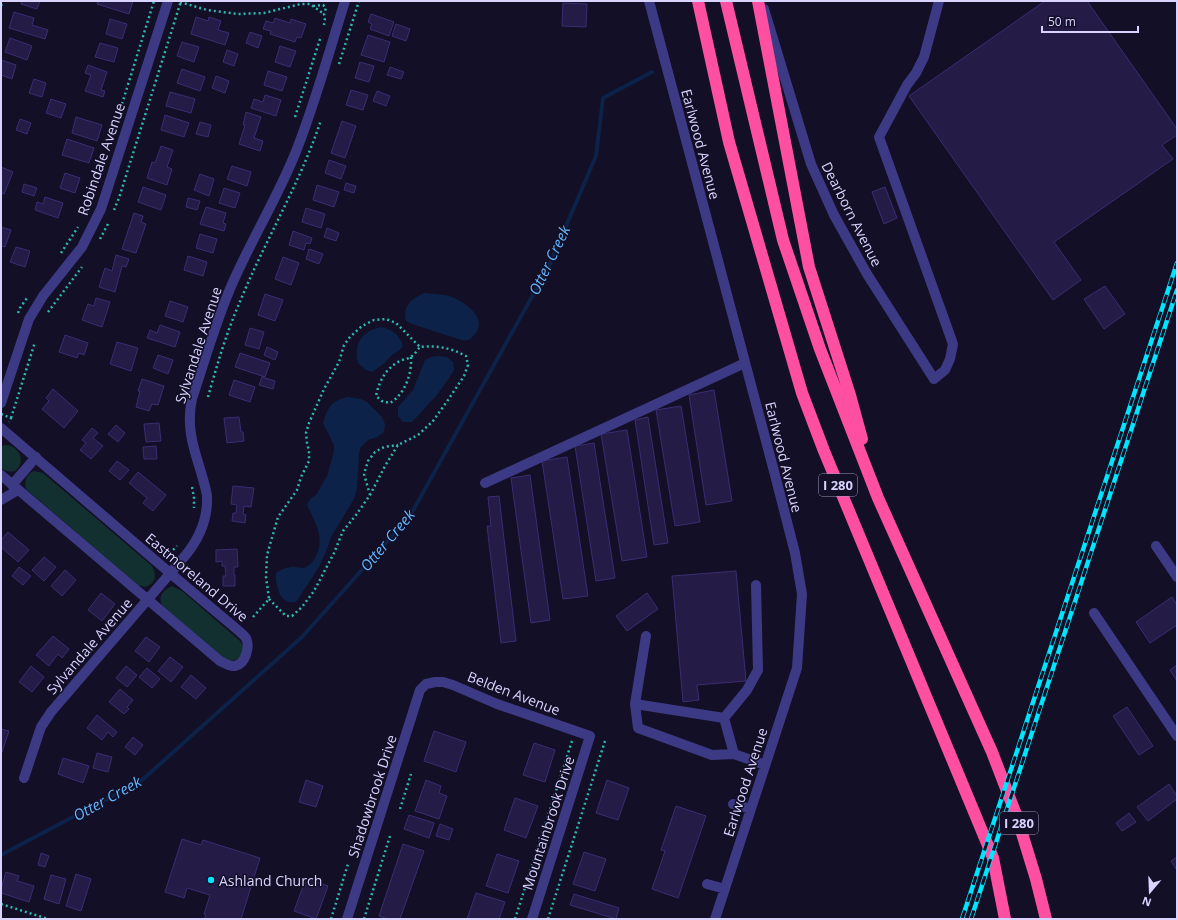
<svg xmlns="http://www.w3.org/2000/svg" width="1178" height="920" font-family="'Open Sans',sans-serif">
<rect width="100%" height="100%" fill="#130f26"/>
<path fill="#12302f" d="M5,445C19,445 27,462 15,471C8,472 6,472 1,468V446Z
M34,471L43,473L152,566C157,576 156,583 145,587L138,585L26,489C24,481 26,474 34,471Z
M172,586L182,591L240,641L244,647L240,659C232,662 229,661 221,657L162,605C158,596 163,590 172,586Z"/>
<path fill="#0c2248" d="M424,293C433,294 444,294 452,297C466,303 488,318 475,334C470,340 468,341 461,340L412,324L406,321C402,306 411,299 424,293Z
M381,327C392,329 400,335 403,346L400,350L393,354L382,365L372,372L366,370L358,363C353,344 362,331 381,327Z
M438,356L447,357L453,362L454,370L449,378L436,396L412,422H403L398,416V407L413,390L425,360L431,357Z
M348,397L361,399L367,402L382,417L385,424L384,432L377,437L368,440L361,447L359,453L357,488L354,499L331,537L327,549L319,567L296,602C280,606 275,585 276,573C282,569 287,567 294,567C297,567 300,568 303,568C307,567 311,564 313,561C327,540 316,525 307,505L310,499L316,495L327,476L334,451V445L323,423C328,407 331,401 348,397Z"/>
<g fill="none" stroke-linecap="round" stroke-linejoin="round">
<path stroke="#0c2248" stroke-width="4" d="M1,855L141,781L302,637L410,516L549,266L596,156L603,98L652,72"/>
</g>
<path fill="#241b47" stroke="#3b2d73" d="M22,1H40L37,9L21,4Z
M98,1H133L129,14L97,4Z
M1045,1H1087L1177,129V135L1162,145L1173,159L1054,242L1081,280L1053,300L909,96Z
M563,3L587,4L586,27L562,26Z
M14,12L34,18L32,25L48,30L45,39L9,28Z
M371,14L394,22L389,36L370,29L372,24L368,22Z
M196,17L208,21L209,17L221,21L218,30L229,33L225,45L191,34Z
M275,18L290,23L291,19L306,24L301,38L297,37L295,42L270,34L271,31L263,29L266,21L273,23Z
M110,19L127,24L122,39L106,34Z
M396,24L410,29L406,41L392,36Z
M250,32L262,36L258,48L246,43Z
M368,35L390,42L384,62L361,55Z
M10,38L32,46L27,60L5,52Z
M182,42L199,47L194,62L177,56Z
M100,43L118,48L114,62L95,57Z
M280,46L296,51L290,67L275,62Z
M227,50L238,54L234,66L223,62Z
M1,60L16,65L12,79L1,75Z
M360,62L374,66L369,82L355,78Z
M88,65L107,72L101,90L105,91L103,97L85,91L91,75L85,73Z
M390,67L404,72L401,79L387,75Z
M182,69L205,77L200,91L177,83Z
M268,71L287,77L282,91L264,85Z
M216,76L229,81L225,93L212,88Z
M34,79L46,83L42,97L29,93Z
M351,90L368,95L363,110L346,105Z
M377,91L390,96L386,106L373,101Z
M170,92L195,99L191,113L166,106Z
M265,95L281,100L276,116L251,108L254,99L263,102Z
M51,99L66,104L61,118L46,113Z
M246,112L261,117L254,138L263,141L260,151L239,144L245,125H243Z
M165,115L189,123L184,137L161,130Z
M76,117L102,125L97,141L72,133Z
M20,119L31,123L27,134L16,130Z
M342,121L356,126L345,158L331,153Z
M200,122L211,125L208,137L196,134Z
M67,139L94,148L89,163L62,155Z
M161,146L173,150L167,167L172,169L167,185L147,178L152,162L155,163Z
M329,160L346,166L341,179L325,173Z
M232,166L251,172L247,186L227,179Z
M1,167L13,172L4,194L1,193Z
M65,173L80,178L75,193L60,188Z
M200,174L214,179L209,196L194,190Z
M346,183L356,186L354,193L344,190Z
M24,184L37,188L34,196L22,192Z
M317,185L339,192L334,207L313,200Z
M143,187L166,195L161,210L138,202Z
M885,187L897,218L884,224L872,192Z
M224,188L240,193L235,208L219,203Z
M45,197L63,203L58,218L35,210L37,202L43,204Z
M188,198L200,201L197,210L186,207Z
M206,207L226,213L223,223L226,224L224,231L200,224Z
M306,208L325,214L321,228L302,222Z
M134,213L143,216L141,222L146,224L136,253L122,249Z
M1,227L11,230L5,247L1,246Z
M327,228L339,233L336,241L324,237Z
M293,231L312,238L310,244L306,243L304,250L289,245Z
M200,234L217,239L213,253L196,248Z
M16,247L30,251L25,267L10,262Z
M309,249L323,254L319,264L306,259Z
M116,255L129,259L126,267L122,266L115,292L99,287L105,268L112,271Z
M188,256L207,262L203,276L184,270Z
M283,257L299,263L291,285L275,279Z
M1105,286L1125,314L1104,329L1084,299Z
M265,294L283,300L275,321L258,315Z
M96,298L110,302L102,327L82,320L88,304L94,306Z
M170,301L188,307L183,322L165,316Z
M160,325L180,332L175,347L147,338L150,330L157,333Z
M250,328L264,332L259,349L245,345Z
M65,335L88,343L84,355L79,353L77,358L59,352Z
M117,342L138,348L131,371L110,364Z
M267,347L278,352L275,360L264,355Z
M240,353L270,363L265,377L235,367Z
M158,355L173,360L168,374L153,368Z
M262,377L275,381L273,389L259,385Z
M142,379L164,386L158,405L152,404L149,411L136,407L140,391H138Z
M234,380L255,387L250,402L229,395Z
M53,389L78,411L64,428L42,409L49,401L46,398Z
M714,390L732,501L706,505L689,395Z
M681,406L700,522L675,526L656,410Z
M239,417L241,432H243L244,441L227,443L224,418Z
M648,417L668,543L654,545L635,420Z
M159,423L161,441L146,442L144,424Z
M116,425L125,433L118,442L108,434Z
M92,428L98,433L93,438L103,446L91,459L80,450L86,443L82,440Z
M627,430L647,557L622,561L601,434Z
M594,443L615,578L596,581L575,446Z
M156,446L157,459H144L143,447Z
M567,457L588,596L563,599L542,461Z
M117,461L129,470L120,480L109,471Z
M138,472L166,495L153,511L143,503L147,498L129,483Z
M530,475L550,620L531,623L511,478Z
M233,486L254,488L251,507L244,506L243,514L246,515L245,523L232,521L233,513H236L237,505L231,504Z
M499,496L516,641L501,643L487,526H491L488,497Z
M8,532L29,550L18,562L1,547V540Z
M237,549L238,567H234V575H235V586H223V576H226L225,566H222V561L216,562V550Z
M44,557L56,567L44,581L32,570Z
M19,567L31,576L23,585L12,576Z
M65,570L76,580L62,596L51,586Z
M736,571L746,681L697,685L699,700L683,702L672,576Z
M101,593L115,604L102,621L88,610Z
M647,593L658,609L627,631L616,616Z
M1172,597L1177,605V625L1150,643L1136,622Z
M53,636L69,649L62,658L58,654L49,666L36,655Z
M146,637L160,647L149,662L135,651Z
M170,657L183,667L171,682L158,671Z
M1177,665V681L1170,670Z
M31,666L44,677L32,692L19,682Z
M126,666L137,675L127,687L116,678Z
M147,668L160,679L152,688L139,677Z
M191,675L206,688L196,699L181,687Z
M120,689L133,700L127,707L129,709L124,714L109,702Z
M1127,707L1153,746L1139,755L1113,716Z
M97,715L117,732L113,737L108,732L102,740L87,728Z
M1,729L9,731L1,755Z
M434,731L466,742L456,772L424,761Z
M133,737L143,745L135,755L125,747Z
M534,743L555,750L545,782L523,775Z
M97,753L112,757L108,772L93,768Z
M63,758L89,766L83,783L58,774Z
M306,780L323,786L316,807L299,802Z
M426,780L441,786L439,793L447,796L439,819L415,811Z
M607,780L629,788L618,820L596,813Z
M1169,784L1177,796V799L1148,821L1137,807Z
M515,798L538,806L526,838L504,830Z
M676,806L706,816L678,898L652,889L665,851L661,850Z
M1129,813L1136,822L1122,831L1116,823Z
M409,815L434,823L429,838L404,829Z
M440,824L453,829L449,840L436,836Z
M182,839L201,845L203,840L260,858L241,919H204L206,915L204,914L210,895L187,888L184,898L165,892Z
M403,844L424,851L400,919H388L379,916Z
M584,852L606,859L595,891L573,884Z
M41,853L49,856L45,867L38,865Z
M497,854L519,861L508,893L486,886Z
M1177,857V868L1176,869L1171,861Z
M6,872L19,876L17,881L34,886L29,902L1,893V889Z
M76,874L91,879L81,911L66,906Z
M51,875L66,879L59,904L44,899Z
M306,878L328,886L316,919L294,911Z
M476,893L505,902L499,919H467Z
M574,894L619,908L616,919L570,905Z"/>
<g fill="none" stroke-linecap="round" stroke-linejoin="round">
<path stroke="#2fb8b0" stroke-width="2.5" stroke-dasharray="2 3" stroke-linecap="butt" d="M180,2L207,10L238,14L264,13L301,4H310L324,14
M1,6L3,1
M313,6L323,5L326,8L324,14L325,18L324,25
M339,64L359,1
M122,104L154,1
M295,117L321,36
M114,210L119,198L181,1
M86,212L101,169
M100,239L109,222
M61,253L78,227
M48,312L82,267
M18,313L20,308L27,298
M411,357C412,374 405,394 390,403L382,401L376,396C379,381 386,368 400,361C404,359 409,359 412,356C415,354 417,350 420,347
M208,397C217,365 226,334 239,304C264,242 300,184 321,120
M1,414L11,418L9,422
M11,418L35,342
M192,487L194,498V508
M370,495L364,474L368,461L375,452L384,447L398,445
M166,557L177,546
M253,617L269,599L266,577L267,555L278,517L297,490L301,477L309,461V451L307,443L306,433L309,423L324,389L339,362L344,345L350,337L362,326L374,320L386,319L396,323L420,347C437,345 451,348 466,356L468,365L464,376L448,400L433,421L418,435L398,445L385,466L370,495L356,515L343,531L334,553L314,591L302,607L292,616H286L269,599
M400,809L411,774
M1,904L48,919
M331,919L348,864
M364,919L390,836
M515,919L572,741
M548,919L605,741"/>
<path stroke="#3d3a85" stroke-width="10" d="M649,1L775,475L795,553L802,594L797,668L715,919
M764,9L811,164L834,215L867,274L934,379L945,370L950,359L953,344L879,137L907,85L916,73L924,57L939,1
M1,403L29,319L43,296L82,247L101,209L168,1
M1,428L170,573L239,631C241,633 244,635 246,638C250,646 246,664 235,666C230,667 224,663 220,661L1,475
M485,483L745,363
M12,485L36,457
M1,500L18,490
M1156,546L1177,577
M1094,613L1177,736
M646,636L635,704L638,728L712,755L734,754L765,765
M635,704L724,718
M734,754L724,718L747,690L758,670L756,585
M24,778L41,727L51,712L185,556C199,539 208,518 207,496C206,488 203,480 201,472C193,447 186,425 192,399C205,360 216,320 233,282C252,239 277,198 295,154C315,104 329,52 345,1
M733,804L751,809
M707,884L725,889
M347,919L420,690L426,684L435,682H443L453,685L497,704L590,736L532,919"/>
<path stroke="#ff4fa3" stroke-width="12" d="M698,1L729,142L802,393L824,451L989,848L993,858L1005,919
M726,1L783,240L820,349L878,498L992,752L1017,817L1036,879L1046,919
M758,1L809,267L850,395L862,439"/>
<g stroke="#00e5ff" stroke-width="4.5">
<path id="rail" d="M962,919L1177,263
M971,919L1177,290"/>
</g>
<use href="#rail" stroke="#130f26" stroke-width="3" stroke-dasharray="9" stroke-linecap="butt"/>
</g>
<circle fill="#00e5ff" stroke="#130f26" stroke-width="1.5" cx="211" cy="880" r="4"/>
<g text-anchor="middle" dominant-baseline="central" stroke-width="3" stroke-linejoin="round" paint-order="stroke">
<g fill="#130f26" stroke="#9e99be" stroke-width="1">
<rect x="819" y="474" width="38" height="22" rx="3"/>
<rect x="1000" y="812" width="38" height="22" rx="3"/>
</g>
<g font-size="13" font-weight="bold" fill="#d9d4ff">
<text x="838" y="485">I 280</text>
<text x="1019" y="823">I 280</text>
</g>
<g font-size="14" fill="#d9d4ff" stroke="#130f26">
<text transform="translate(701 144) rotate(75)">Earlwood Avenue</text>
<text transform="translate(101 159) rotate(-71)">Robindale Avenue</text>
<text transform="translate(852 214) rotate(63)">Dearborn Avenue</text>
<text transform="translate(198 345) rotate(-72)">Sylvandale Avenue</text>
<text transform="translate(784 457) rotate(76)">Earlwood Avenue</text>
<text transform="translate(197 577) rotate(40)">Eastmoreland Drive</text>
<text transform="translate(89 646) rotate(-49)">Sylvandale Avenue</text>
<text transform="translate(514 693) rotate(21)">Belden Avenue</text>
<text transform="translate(745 782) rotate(-72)">Earlwood Avenue</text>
<text transform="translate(372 796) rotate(-72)">Shadowbrook Drive</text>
<text transform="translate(548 823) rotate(-72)">Mountainbrook Drive</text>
</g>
<g font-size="14" fill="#d9d4ff" stroke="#130f26" text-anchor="start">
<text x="219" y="880">Ashland Church</text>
</g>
<g font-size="15" font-style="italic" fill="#62b6ff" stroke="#130f26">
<text transform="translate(549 260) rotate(-64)">Otter Creek</text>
<text transform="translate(387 540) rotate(-50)">Otter Creek</text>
<text transform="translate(107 798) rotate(-29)">Otter Creek</text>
</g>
</g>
<rect width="1178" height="920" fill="none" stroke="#d9d4ff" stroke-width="4"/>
<g transform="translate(1150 892) rotate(199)" stroke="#130f26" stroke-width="3" paint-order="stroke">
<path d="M0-3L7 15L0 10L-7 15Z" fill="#d9d4ff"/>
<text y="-6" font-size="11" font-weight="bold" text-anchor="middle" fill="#d9d4ff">N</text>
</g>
<path d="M1042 26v6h96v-6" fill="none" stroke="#d9d4ff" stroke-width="2"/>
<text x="1048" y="26" font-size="12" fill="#d9d4ff" stroke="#130f26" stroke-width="3" paint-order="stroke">50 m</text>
</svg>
